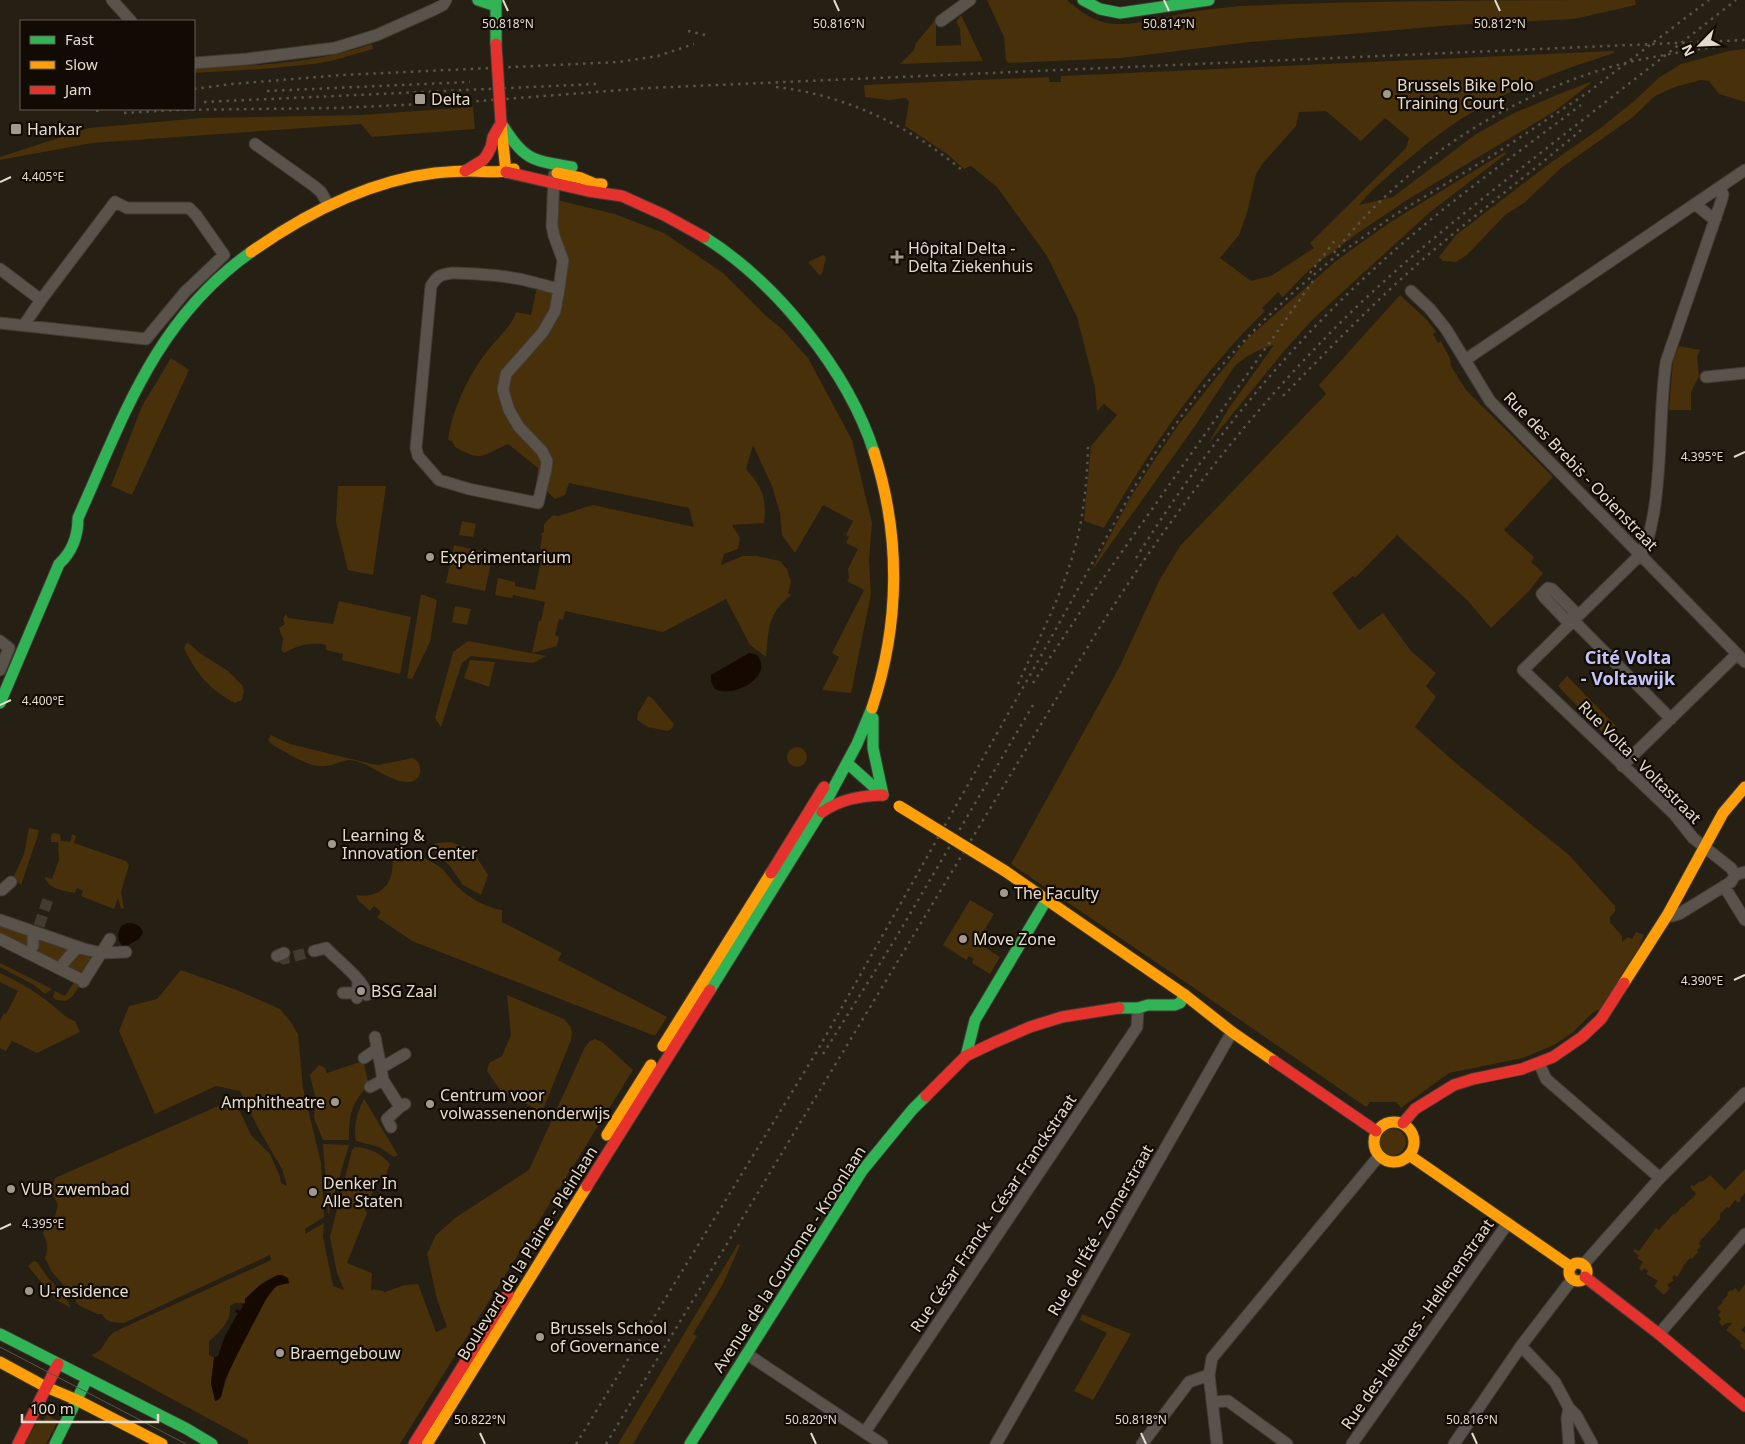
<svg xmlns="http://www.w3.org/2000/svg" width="1745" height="1444" font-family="'Noto Sans',sans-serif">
<rect width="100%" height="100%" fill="#251f14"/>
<path fill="#48300a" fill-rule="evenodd" d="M987,0H1067C1082,13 1097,24 1117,24C1137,25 1157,18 1177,15C1197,10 1220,8 1241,6C1372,0 1504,0 1635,0L1636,5L1574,19L1453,25L1351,34L1250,42L1121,58L1009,63L1006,61L1004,37Z
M961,15L983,61L900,64L914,50L916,43L936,19V46L961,45L960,28L956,22Z
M372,44L373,49L335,60L314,64L262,69L194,73V69C253,65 315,64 372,44Z
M1745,49V102L1719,94L1709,81L1701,80L1675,87L1655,96L1633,117L1561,168L1524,203L1505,215L1467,255L1456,262L1443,261L1439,257L1456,235L1549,164L1602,127L1634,101L1660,77L1681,64L1729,51Z
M1614,51V53C1561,70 1508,89 1461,119C1441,132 1424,146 1406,161C1390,174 1372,189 1359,205L1393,197L1476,134L1512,114L1559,94L1590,82V84L1555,111L1407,200L1358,233L1310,269L1283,297L1278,292L1262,308L1265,311C1200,374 1150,450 1104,528L1084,521L1091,446L1117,415L1104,404L1097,411L1095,387L1077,317L1047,256L997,187L971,166L964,169L947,154L905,126L909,102L906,98L888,100L865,97L864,85L1049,77L1050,82H1061V76ZM1326,111L1361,141L1385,118L1409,138L1406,148L1310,243L1314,248L1271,276L1251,281L1220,258L1239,235L1247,213L1256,174L1263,163L1296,126L1299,112Z
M473,107L475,129L372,137L361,124L92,143L0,160V157L89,128L202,118L361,115Z
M1505,152L1506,154L1430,212L1313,319L1284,351L1208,444L1229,408L1274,345C1259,349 1244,357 1234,367L1195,426L1090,573L1129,500L1153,462L1179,424L1249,337L1336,261L1358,245L1392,221Z
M557,200L615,214L664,233L723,273L765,315L782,329L808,358L852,440L872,523L869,560L871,594L851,693L822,690L839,657L832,653L864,590L847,581L849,578L848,569L858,549L846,543L849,537L846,535L853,521L823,505L795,553L782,535L780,513L772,486L753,445L746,469C762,487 767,498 764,523L732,525L740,538L738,549L724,554L721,565L743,556H757L780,561L787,569L791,582L788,593L791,595C767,615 769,628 766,657L750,645L726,599L663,632L565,611L563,620L559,619L555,635L559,637L557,646L532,653L539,621H541L545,602L513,595L512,598L495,595L498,578L515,582V586L535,590L543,550L540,549L542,537L541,534L544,532V524L553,515L558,516L593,505L694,527L689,508L569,483L565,495L555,499L545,490L536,487L538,468L508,444C482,456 481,462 455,447L452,441L448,440C452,410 469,373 489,349C498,337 511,328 516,312L531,315L537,287L561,297Z
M823,255L826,257L822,274L819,275L808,262Z
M1400,295L1427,320L1436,332L1433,334L1438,343L1441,341L1450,359L1451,366L1466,390L1553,477L1504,530L1534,557L1531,562L1543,573L1529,591L1491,628L1468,601L1397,535L1355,578L1353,576L1332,593L1359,630L1383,613L1411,651L1436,673L1426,686L1436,697L1415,727L1457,764L1569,855L1615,906V911L1610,917V922L1622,936V942L1628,937L1632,939L1636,932L1644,935L1638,949L1600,1009L1592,1013L1572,1033L1554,1045L1523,1058L1449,1073L1401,1108L1396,1102H1370L1366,1107L1194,988L1011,864L1120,666L1159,581L1180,546L1326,394L1319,385Z
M1679,346L1700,350L1697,357L1699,376L1691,392V410H1669L1673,361Z
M171,358L189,370L132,495L111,486L142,406Z
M338,486H386L373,575L348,570L336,522Z
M462,521L476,524L473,537L459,535Z
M454,545L493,554L485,591L446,583Z
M421,594L437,600L430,642L412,679L407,678Z
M339,601L411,617L400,674L342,660L343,654L326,650V645C312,641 297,646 284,653L281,650L283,639L279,628L285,624L283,619L286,614L288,618L333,624Z
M455,606L471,609L467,625L452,622Z
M468,641L546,656L533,663L471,656L462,663L441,727L435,718L453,652Z
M188,643L201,654L228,671L242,685L244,691L242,700L235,703C208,688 197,675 184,648L186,644Z
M470,660L495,662L489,687L464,678Z
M1567,676L1616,726L1606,736L1558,686Z
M648,696L652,698L674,724L672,728L668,731L648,727L637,720L638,713Z
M271,735L290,744L372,764L379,765L412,758C424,762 423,781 409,782C392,783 372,765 356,761C345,758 336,765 326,766C310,769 286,752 273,745L268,740Z
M787 757a10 10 0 1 1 20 0a10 10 0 1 1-20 0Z
M29,828L39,830L38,835L21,885L16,881L14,876L24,854Z
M53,833L60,834L61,841L70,842L72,834L76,836L74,843L126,861L129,865L121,892L124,908L121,909L118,898L114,909L81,896L83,891L77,888L75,893C65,891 47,889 45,877L52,879L59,860L58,842H51V836Z
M451,842L472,850L488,875L481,895L463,885L449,865L434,852L435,843Z
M400,844C410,854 425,857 437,865C447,871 450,880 458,887C469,898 487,908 502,910V922L562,953L558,960L667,1017L655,1036L412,941L381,920L377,917L381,912L374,906L370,911L358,900L356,895C386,899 397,877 391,851Z
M970,900L994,914L977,942L1000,957L990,974L972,963L974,959L969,956L966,960L943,945Z
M0,925L31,935L29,952L0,938Z
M41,938L72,948L57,966L33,949Z
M80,951L92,957L83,979L64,965Z
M0,963L52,989L45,994L34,985L0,967Z
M181,970L237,990L280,1009L290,1021L298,1034L303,1088L321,1163L324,1217L305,1229V1234L324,1223L323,1237L333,1286L344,1290L337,1273L330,1237L352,1150L355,1147C370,1148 381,1153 390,1164L386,1175L378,1180L365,1210L367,1213L347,1263L372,1273L371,1291L374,1289L385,1292L405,1285L418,1284L436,1332L447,1327L437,1299L427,1254L436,1235L455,1218L529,1170L585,1047L590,1041L595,1039L602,1042L633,1070L400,1444H248V1440L91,1355C106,1350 103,1340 114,1332L271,1260L270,1255L124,1323C114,1322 106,1323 102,1314H97L78,1305L73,1296L52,1272L45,1258C49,1249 47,1242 43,1233L48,1223L53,1224L58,1205L51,1190L55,1178L234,1099L251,1135L270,1154L280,1177L281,1183L287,1186L282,1169L258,1128L240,1091L216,1086L155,1114L119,1031L129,1006L157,999ZM278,1275L289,1283L279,1285L272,1290C252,1321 230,1361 221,1397L213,1393L211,1383L214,1358L209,1355V1341C219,1333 232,1320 230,1306L235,1303H245V1299L261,1284Z
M0,973C20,982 40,994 57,1009C63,1014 66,1018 75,1021L80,1032L37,1053L12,1041L6,1051L0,1048V1021L4,1013L6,1014L18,991L0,982Z
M76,979L82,982L72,997L66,1001L56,1000L53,997L55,991L65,996Z
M507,995L564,1019L570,1026L572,1032L571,1040L542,1112L501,1091L487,1071L489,1063L502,1056L511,1035Z
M363,1061L369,1085C351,1103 349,1115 349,1140H323L314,1118L315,1096L310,1075L319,1065L325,1068L327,1073Z
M364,1099L366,1102L398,1155L394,1157L379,1147L356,1141C353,1127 357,1112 364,1099Z
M1380 1142a13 13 0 1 1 26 0a13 13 0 1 1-26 0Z
M323,1144L349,1145L328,1215Z
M1745,1169V1193L1740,1198L1741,1200L1739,1203L1735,1200L1729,1208L1727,1207L1720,1214V1219L1700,1241L1699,1244L1701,1246L1697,1250L1698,1252L1692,1259L1690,1258C1683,1265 1682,1270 1677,1277L1674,1275L1672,1278L1674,1280L1667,1285L1670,1288L1664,1295L1654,1286L1658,1281L1646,1274L1648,1271L1644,1268L1642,1271L1639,1269L1643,1262L1637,1258L1639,1256L1633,1251L1635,1249L1639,1251L1656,1228L1659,1230L1674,1213L1675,1215L1682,1206L1683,1207L1696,1194L1690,1187L1692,1185L1694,1186L1700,1181L1702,1182L1710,1175L1725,1190Z
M738,1244L740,1245L723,1284L693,1334L697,1336L633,1444H618Z
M34,1261L37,1262L49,1279L65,1296L71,1308L55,1299L28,1266Z
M1745,1284V1326L1741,1330L1745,1333V1350L1740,1346L1742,1343L1726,1330L1732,1323H1727L1722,1326L1719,1322L1721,1319L1718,1315L1721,1312L1717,1308L1723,1302L1722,1301L1728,1295L1727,1293L1731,1290L1732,1291L1735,1288L1739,1292Z
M1082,1314L1131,1334L1093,1400L1074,1391L1107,1333L1080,1320Z
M47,1415L58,1421L46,1444H25L39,1418L43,1421Z"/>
<path fill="#160902" d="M749,653L757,655C775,676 733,699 715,689L711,682V675Z
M128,923C135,923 142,926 143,933L139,939L125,947C116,942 117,932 122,925Z
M278,1275H282L288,1278L289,1283L276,1286L266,1299L237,1355L225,1380L221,1397L218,1400L215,1401L211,1383L214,1358L218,1356L225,1336L238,1313L235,1312L237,1309L240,1311L243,1306L241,1305L245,1303V1299C255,1289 264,1281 278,1275Z"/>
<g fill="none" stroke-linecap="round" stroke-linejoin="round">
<path stroke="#423b30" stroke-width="11" stroke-dasharray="11 5.5" stroke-linecap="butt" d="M39,926L49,896
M284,953V959L314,951"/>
<g stroke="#413b34" stroke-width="13">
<path id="street" d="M112,0L131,21
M941,21L970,0
M194,63L247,59L335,48L377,35L433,10L443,5L446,0
M255,144L314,186L321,192L329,206
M554,175L552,226L554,236L563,260L559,289
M1719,188L1723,194L1722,199L1666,362C1659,412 1662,462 1654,511C1651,527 1649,541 1640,555L1523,670L1674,814L1693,838L1731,868L1735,875
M1695,204L1711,217L1716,218
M0,269L41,300
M453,273C479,274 507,275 532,282C541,284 550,287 559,289L555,311L543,332L506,374L503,390L509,410L519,427L542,451L547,461L546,469L538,503L469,489L439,480L418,456L416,448L431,286C437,276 441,274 453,273Z
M1411,291L1430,309L1446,329L1490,401L1745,662
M0,323L146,339L185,292L224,255L196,215L189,208H127L115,202L41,300L24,325
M1465,360L1745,170
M1706,377L1745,373
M1574,621L1573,610L1552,589L1548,588L1542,594L1544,597L1565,619L1574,621L1671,719
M0,641L9,648L0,670
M1622,766L1737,654
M1724,886L1745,920
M2,890L11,882
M1668,914L1672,916L1679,914L1731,882L1735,875L1745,872
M0,920L84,949L102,953L126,952
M0,939L84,981
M33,946V932
M314,951L326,948C337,960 364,980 367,995
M277,956L284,953
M60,969C64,960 72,955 77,947
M83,982L110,939
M343,993H356
M357,998L358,980
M375,1037L381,1068
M364,1058L377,1049
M1539,1063L1546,1079L1660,1178
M383,1080L381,1068L405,1054
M370,1087L383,1080L400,1107L405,1104
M391,1127L387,1119L400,1107
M1583,1265L1660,1178L1745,1093
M1659,1334L1745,1234
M1521,1346L1555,1382L1569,1408L1576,1415L1592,1444
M747,1354L882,1444
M1213,1402L1228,1401L1287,1444
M1569,1408L1567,1418L1569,1444
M865,1432L1137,1027L1138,1008
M996,1444L1232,1032
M1142,1444L1189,1382L1209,1375
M1217,1444L1209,1375L1212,1358L1379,1156
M1352,1444L1508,1223
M1454,1444L1521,1346L1573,1278"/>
</g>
<g stroke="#413b34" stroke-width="13">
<path id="fast" d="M478,0L496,6
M496,0V44
M1083,0L1100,9L1120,13L1209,0
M501,123C525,160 529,160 572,167
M704,237C776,282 848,371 874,452
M0,703L59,564C72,552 78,536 78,518C124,416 155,320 251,252
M873,718V748L883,795
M847,763L883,795
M710,990L820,813L857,744L872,708
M1119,1008H1138L1148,1005H1175L1180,1003L1185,995
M966,1056L975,1020L1047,899
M0,1334L187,1429L212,1444
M55,1444L87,1379
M690,1444L862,1171L912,1110L926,1096"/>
</g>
<g stroke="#413b34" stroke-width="13">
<path id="slow" d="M501,124L506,172
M557,173L581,178L595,184H602
M251,252C305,214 368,181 435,173C446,172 457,171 469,171C484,171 499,174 514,169
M872,708C900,624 901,536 874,452
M1005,871L1185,995L1232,1032L1274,1061
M1624,983L1668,914L1723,813L1745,787
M663,1046L771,873
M1374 1142a20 20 0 1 1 40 0a20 20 0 1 1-40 0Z
M607,1135L651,1065
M1409,1155L1571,1267
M1569 1272a9 9 0 1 1 18 0a9 9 0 1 1-18 0Z
M0,1362L46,1387L77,1400L162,1444
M427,1444L587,1186"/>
</g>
<g stroke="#413b34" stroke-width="13">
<path id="jam" d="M465,171L483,160L487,155L491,147L493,137L501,123
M506,172L588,191L622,196L664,215L704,237
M822,812C841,799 860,796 883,795
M771,873L824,787
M1274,1061L1376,1131
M926,1096L966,1056L993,1043L1030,1027L1062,1017L1119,1008
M1403,1123L1415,1109L1454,1085L1473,1079L1522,1069L1553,1057L1582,1037L1601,1019L1624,983
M587,1186L710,990
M1585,1277L1659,1334L1745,1406
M18,1444L58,1364
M414,1444L508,1294"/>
</g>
<use href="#street" stroke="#59534c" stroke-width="11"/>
<use href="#fast" stroke="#30b455" stroke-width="11"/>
<use href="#slow" stroke="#ff9f0a" stroke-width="11"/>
<use href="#jam" stroke="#e5322d" stroke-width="11"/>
<path stroke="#59544c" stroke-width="1" d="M0,1347L186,1444"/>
<path stroke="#59544c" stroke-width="2.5" stroke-dasharray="2.5 5" stroke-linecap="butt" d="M688,31L705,35
M776,87C846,95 909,126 962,170
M194,89L232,84L342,75L619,62L658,56L694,44
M267,91L470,82
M204,102L596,84
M96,111L103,109
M124,113L174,110L337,108L466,102L648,88L1745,40
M1334,253C1404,163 1505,97 1614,66C1647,57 1681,52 1715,47
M1310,273L1336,239
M1283,396C1330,348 1377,299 1428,255C1478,212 1531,173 1581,130
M1136,558C1211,438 1302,329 1410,237C1465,190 1524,148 1581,105
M1033,683L1095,590L1313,281
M1018,684C1036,644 1057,605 1070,564C1083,525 1087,486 1088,446
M823,1054L894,941L1033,705
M576,1444L816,1053L1051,638L1132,491L1157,450L1199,392L1230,356L1263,321L1298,288L1335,257L1396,214L1498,152L1587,93L1709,0
M606,1444L1098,630C1169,518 1245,418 1339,324C1406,257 1482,199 1557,140C1617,93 1676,47 1736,0"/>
<g stroke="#413b34" stroke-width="13" stroke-linecap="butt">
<path id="slow-bridge" d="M899,806L1005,871"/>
</g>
<g stroke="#413b34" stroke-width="13" stroke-linecap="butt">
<path id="jam-bridge" d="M496,44L501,123"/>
</g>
<use href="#slow-bridge" stroke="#ff9f0a" stroke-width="11"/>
<use href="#jam-bridge" stroke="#e5322d" stroke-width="11"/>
</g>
<path fill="none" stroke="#e4dbcf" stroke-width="2" d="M503,0L508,11M834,0L839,11M1164,0L1169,11M1495,0L1500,11M0,182L11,177M1734,457L1745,452M0,705L11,700M1734,980L1745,975M0,1229L11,1224M480,1433L485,1444M811,1433L816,1444M1141,1433L1146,1444M1472,1433L1477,1444"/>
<g fill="#a1998e" stroke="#110b04" stroke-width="2">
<circle cx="1387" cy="94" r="5"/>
<rect x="414" y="93" width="12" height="12" rx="2.5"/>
<rect x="10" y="123" width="12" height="12" rx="2.5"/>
<path d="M894.5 249.5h5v5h5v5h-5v5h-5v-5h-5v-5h5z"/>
<circle cx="430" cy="557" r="5"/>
<circle cx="332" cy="844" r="5"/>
<circle cx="1004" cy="893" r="5"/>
<circle cx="963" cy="939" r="5"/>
<circle cx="361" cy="991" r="5"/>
<circle cx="335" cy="1102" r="5"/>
<circle cx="430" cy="1104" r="5"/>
<circle cx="11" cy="1189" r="5"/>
<circle cx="313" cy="1192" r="5"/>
<circle cx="29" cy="1291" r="5"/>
<circle cx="540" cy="1337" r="5"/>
<circle cx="280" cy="1353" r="5"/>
</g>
<g text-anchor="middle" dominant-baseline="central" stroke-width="4.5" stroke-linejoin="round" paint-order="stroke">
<g font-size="16" fill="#e4dbcf" stroke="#110b04" text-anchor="start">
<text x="1397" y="85">Brussels Bike Polo<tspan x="1397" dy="18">Training Court</tspan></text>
<text x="431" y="99">Delta</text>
<text x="27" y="129">Hankar</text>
<text x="908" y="248">Hôpital Delta -<tspan x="908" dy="18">Delta Ziekenhuis</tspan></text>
<text x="440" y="557">Expérimentarium</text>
<text x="342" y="835">Learning &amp;<tspan x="342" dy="18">Innovation Center</tspan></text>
<text x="1014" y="893">The Faculty</text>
<text x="973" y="939">Move Zone</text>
<text x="371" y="991">BSG Zaal</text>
<text x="440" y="1095">Centrum voor<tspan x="440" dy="18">volwassenenonderwijs</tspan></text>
<text x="325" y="1102" text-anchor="end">Amphitheatre</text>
<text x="323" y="1183">Denker In<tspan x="323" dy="18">Alle Staten</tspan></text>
<text x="21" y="1189">VUB zwembad</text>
<text x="39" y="1291">U-residence</text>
<text x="550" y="1328">Brussels School<tspan x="550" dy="18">of Governance</tspan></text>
<text x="290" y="1353">Braemgebouw</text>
</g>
<g font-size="16" fill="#e4dbcf" stroke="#110b04">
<text transform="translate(1581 471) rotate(46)">Rue des Brebis - Ooienstraat</text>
<text transform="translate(1640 762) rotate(45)">Rue Volta - Voltastraat</text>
<text transform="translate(993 1213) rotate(-56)">Rue César Franck - César Franckstraat</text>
<text transform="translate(1100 1230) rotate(-60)">Rue de l'Été - Zomerstraat</text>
<text transform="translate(527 1253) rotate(-58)">Boulevard de la Plaine - Pleinlaan</text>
<text transform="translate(789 1259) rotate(-57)">Avenue de la Couronne - Kroonlaan</text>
<text transform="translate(1417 1324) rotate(-55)">Rue des Hellènes - Hellenenstraat</text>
</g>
<g font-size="18" font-weight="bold" fill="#c4c4fd" stroke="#110b04">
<text x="1628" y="657">Cité Volta<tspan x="1628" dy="21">- Voltawijk</tspan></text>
</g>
</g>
<g font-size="12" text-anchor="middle" fill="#e4dbcf" stroke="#110b04" stroke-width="4.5" stroke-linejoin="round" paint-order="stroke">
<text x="1500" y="28">50.812°N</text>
<text x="508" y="28">50.818°N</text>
<text x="839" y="28">50.816°N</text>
<text x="1169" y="28">50.814°N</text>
<text x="43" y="181">4.405°E</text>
<text x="1702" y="461">4.395°E</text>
<text x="43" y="705">4.400°E</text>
<text x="1702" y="985">4.390°E</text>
<text x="43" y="1228">4.395°E</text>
<text x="480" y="1424">50.822°N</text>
<text x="811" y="1424">50.820°N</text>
<text x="1141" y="1424">50.818°N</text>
<text x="1472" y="1424">50.816°N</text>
</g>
<rect x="20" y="20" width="175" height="90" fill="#110b04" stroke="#655e55"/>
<rect x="30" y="36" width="25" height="8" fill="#30b455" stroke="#655e55"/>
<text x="65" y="45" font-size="15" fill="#e4dbcf">Fast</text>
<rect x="30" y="61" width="25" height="8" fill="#ff9f0a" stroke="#655e55"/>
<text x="65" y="70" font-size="15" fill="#e4dbcf">Slow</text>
<rect x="30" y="86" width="25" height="8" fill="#e5322d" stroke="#655e55"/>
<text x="65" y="95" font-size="15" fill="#e4dbcf">Jam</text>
<g transform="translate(1700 45) rotate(246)" stroke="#110b04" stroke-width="4" paint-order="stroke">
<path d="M0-4L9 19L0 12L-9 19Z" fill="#e4dbcf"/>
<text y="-8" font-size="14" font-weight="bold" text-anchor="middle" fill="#e4dbcf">N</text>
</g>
<path d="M22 1414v8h136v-8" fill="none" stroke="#e4dbcf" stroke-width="2.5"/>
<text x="30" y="1414" font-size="15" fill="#e4dbcf" stroke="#110b04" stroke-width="4" paint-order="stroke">100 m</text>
</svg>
